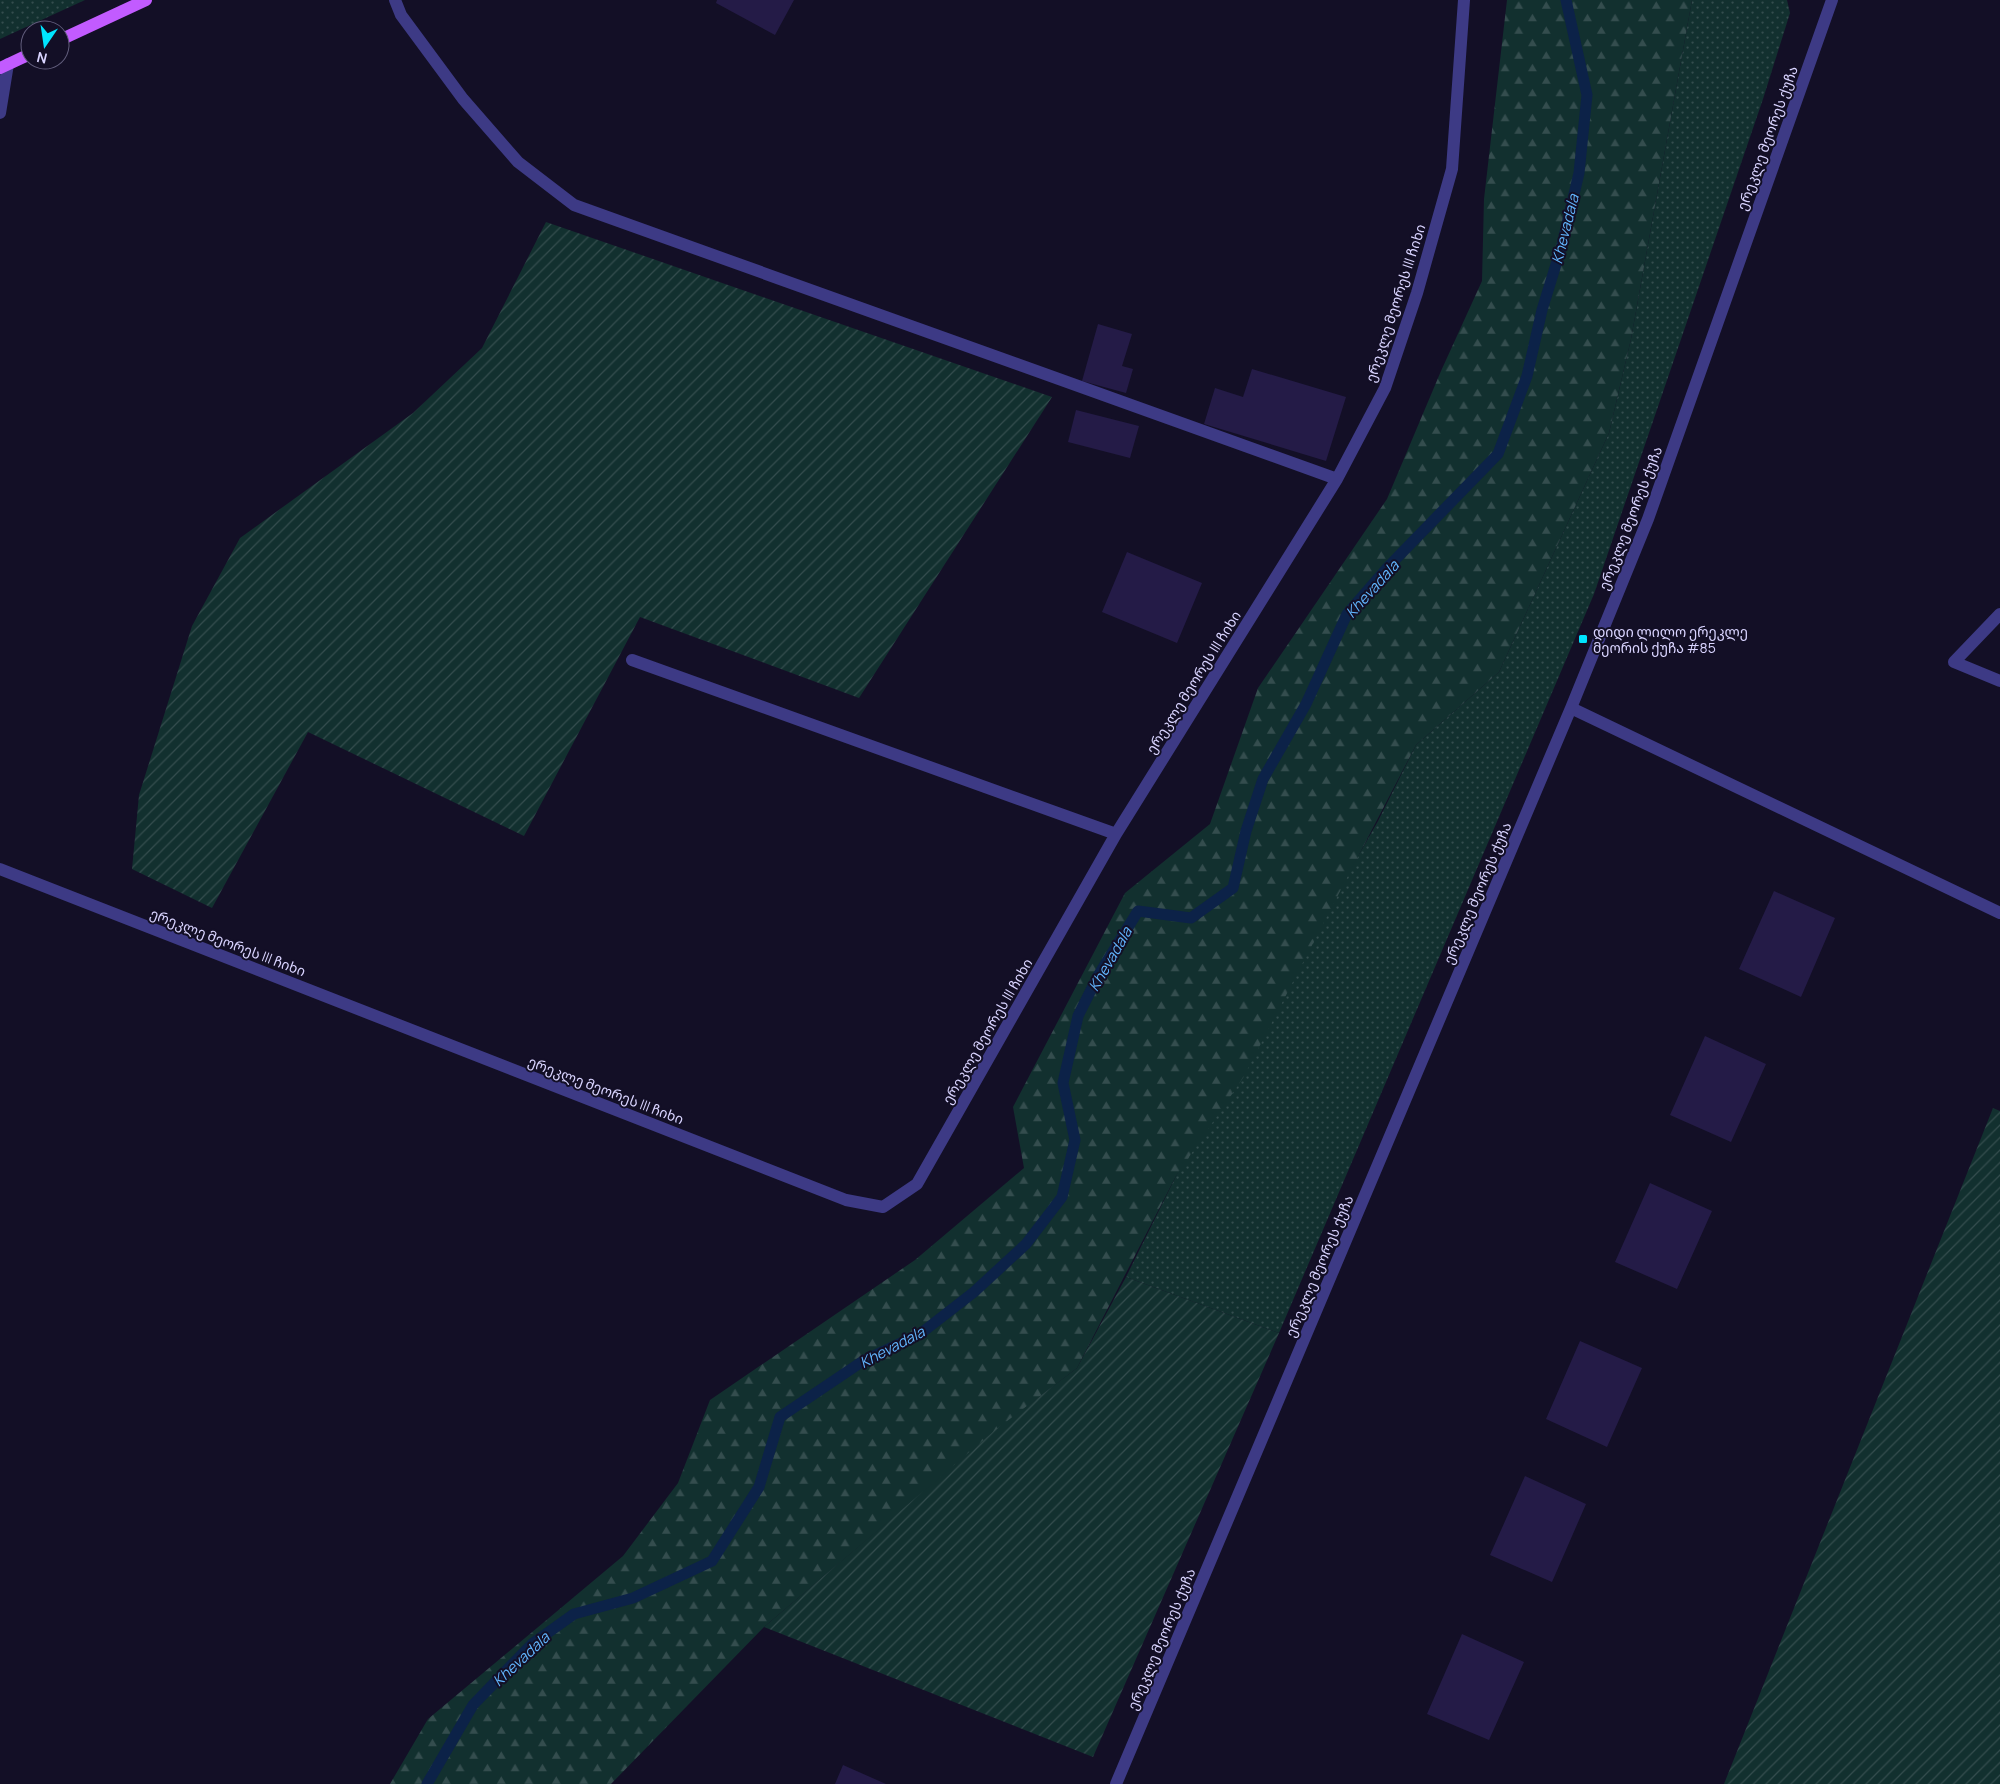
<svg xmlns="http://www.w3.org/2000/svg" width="2000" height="1784" font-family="Manrope,'Noto Sans Georgian',sans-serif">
<defs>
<pattern id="grass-dots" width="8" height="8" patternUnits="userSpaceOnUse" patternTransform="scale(1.25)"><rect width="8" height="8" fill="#12302f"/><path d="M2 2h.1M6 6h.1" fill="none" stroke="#344d4e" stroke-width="1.8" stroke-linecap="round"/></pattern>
<pattern id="forest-firs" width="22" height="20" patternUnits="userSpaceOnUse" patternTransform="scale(1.25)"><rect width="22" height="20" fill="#12302f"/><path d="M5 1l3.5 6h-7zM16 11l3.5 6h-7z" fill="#344d4e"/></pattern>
<pattern id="garden-furrows" width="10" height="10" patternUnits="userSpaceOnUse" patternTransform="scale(1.25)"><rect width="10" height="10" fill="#12302f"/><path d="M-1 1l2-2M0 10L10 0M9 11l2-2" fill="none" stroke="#344d4e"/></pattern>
</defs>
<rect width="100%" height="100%" fill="#130f26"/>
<path fill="url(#grass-dots)" d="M0,0H85L0,39Z
M1692,0H1787L1790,13L1763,99L1594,594L1279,1333L1126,1277L1176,1176L1378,821L1416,745L1499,672L1609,433L1631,339Z"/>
<path fill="url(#forest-firs)" d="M1507,0H1692L1631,339L1609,433L1499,672L1416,745L1243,1078L1176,1176L1077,1368L994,1432L764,1627L611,1784H390L428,1719L623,1556L678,1483L710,1400L915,1260L1024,1168L1013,1107L1125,893L1210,824L1258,688L1387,499L1441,371L1482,281L1484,199Z"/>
<path fill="url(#garden-furrows)" d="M546,222L1052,397L859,698L640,617L524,836L308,732L212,908L132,869L139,795L192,626L240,538L413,413L482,348Z
M1993,1108L2000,1111V1784H1724Z
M1126,1277L1279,1333L1093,1757L764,1627L994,1431L1077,1368Z"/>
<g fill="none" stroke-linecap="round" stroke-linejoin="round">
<path stroke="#0c2248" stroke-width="11" d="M427,1784L473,1705L532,1644L574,1614L633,1598L712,1561L759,1487L780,1417L863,1361L920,1334L974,1292L1026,1244L1062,1197L1075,1140L1063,1083L1078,1016L1098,976L1138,911L1191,918L1233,888L1246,831L1263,779L1306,704L1347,614L1387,568L1498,454L1527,376L1542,310L1562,245L1579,173L1587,95L1566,0"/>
</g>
<path fill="#241b47" d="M717,0H794L775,35L716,3Z
M1098,324L1132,334L1122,366L1133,369L1126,393L1082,381Z
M1252,369L1346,397L1326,461L1204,424L1215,388L1243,397Z
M1076,410L1139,426L1130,458L1068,442Z
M1127,552L1202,583L1177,643L1102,612Z
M1774,891L1835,918L1801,997L1739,969Z
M1705,1036L1766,1064L1731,1142L1670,1115Z
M1650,1183L1712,1211L1677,1289L1615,1262Z
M1580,1341L1642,1368L1607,1447L1546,1419Z
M1525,1476L1586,1504L1552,1582L1490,1555Z
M1462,1634L1524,1662L1489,1740L1427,1714Z
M843,1765L886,1784H835Z"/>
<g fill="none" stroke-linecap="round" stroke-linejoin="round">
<path stroke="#3d3a85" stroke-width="12" d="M395,0L401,15L463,99L518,162L574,205L1337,479
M0,113L8,64
M2000,614L1954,662L2000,681
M632,660L1116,834
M1571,708L2000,913
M0,869L846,1200L883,1207L917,1184L1116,834L1337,479L1385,388L1417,293L1452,169L1464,0
M1116,1784L1571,708L1648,519L1832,0"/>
<path stroke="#c25bff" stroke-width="12" d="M60,40L146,0
M0,68L30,54"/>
</g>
<rect fill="#00e5ff" stroke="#130f26" stroke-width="2" x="1578" y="634" width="10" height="10" rx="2.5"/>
<g text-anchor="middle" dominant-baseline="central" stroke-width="4" stroke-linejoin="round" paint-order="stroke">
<g font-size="14" fill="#d9d4ff" stroke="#130f26">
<text transform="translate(1767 138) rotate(-70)">ერეკლე მეორეს ქუჩა</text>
<text transform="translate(1395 303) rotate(-72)">ერეკლე მეორეს III ჩიხი</text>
<text transform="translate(1630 518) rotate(-69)">ერეკლე მეორეს ქუჩა</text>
<text transform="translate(1193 682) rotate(-58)">ერეკლე მეორეს III ჩიხი</text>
<text transform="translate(1477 893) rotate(-67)">ერეკლე მეორეს ქუჩა</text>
<text transform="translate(228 942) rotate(21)">ერეკლე მეორეს III ჩიხი</text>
<text transform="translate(987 1031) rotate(-60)">ერეკლე მეორეს III ჩიხი</text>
<text transform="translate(606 1090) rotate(21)">ერეკლე მეორეს III ჩიხი</text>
<text transform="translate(1319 1266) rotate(-67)">ერეკლე მეორეს ქუჩა</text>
<text transform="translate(1161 1639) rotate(-67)">ერეკლე მეორეს ქუჩა</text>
</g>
<g font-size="14" fill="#d9d4ff" stroke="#130f26" text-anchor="start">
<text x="1593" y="631">დიდი ლილო ერეკლე<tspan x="1593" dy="16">მეორის ქუჩა #85</tspan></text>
</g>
<g font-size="15" font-style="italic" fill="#62b6ff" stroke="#130f26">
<text transform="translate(1565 229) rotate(-76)">Khevadala</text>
<text transform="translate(1372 589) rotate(-48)">Khevadala</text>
<text transform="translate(1110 959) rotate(-60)">Khevadala</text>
<text transform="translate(892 1347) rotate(-28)">Khevadala</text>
<text transform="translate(521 1659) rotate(-43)">Khevadala</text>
</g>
</g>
<g transform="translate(45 45) rotate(193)"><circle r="24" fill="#130f26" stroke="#625e7d"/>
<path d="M0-4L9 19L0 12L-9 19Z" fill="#00e5ff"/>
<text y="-8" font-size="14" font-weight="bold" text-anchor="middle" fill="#d9d4ff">N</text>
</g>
</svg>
